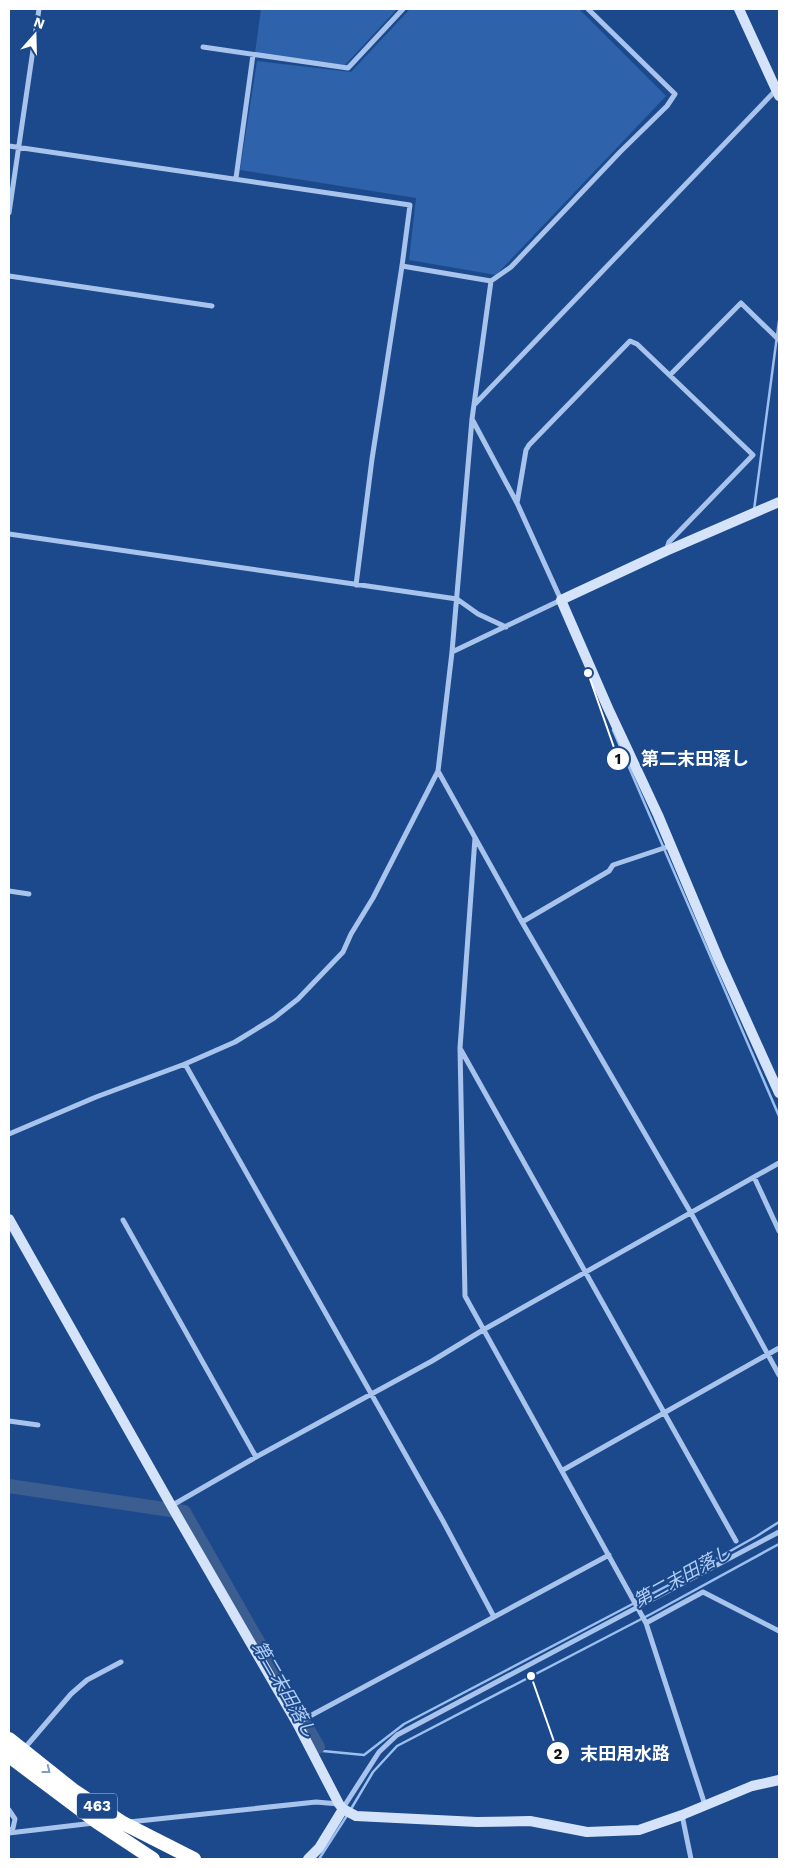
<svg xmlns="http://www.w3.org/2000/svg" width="788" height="1868" font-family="'Work Sans','Noto Sans JP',sans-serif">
<rect width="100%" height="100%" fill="#1b498c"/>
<path fill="#2e62aa" d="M261,9H397L345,65L255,53Z
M410,9H579L666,96L496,275L409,260L416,198L240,170L257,61L351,72Z"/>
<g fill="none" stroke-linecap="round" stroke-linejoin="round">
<path stroke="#9bbfef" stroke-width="2.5" d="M754,510L779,321
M613,730L779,1116
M318,1747L323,1751L364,1755L404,1724L684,1577L757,1536L779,1522
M351,1809L373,1772L397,1746L651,1614L779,1544
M319,1859L348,1814"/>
<path stroke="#3c5d8f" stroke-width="14" d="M9,1486L184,1512L318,1747"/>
<path stroke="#a8c4ed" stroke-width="5" d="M203,47L348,68L403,9
M9,146L410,205L402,266L372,459L356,585
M236,178L253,55
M9,213L39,9
M402,266L491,281L511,267L620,152L667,106L675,94L588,9
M9,276L212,306
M670,375L741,303L779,340
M475,404L777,89
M517,503L526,450L529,445L630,341L637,344L753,455L669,542L666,551
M9,534L457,599L478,614L506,627
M452,652L561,600L517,503L472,419
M438,771L522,922L691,1213L779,1375
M475,838L460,1048L465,1296L646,1623L705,1805
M9,891L29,894
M522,922L609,871L613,865L670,846
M461,1050L736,1541
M185,1064L443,1521L494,1617
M9,1134L96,1097L185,1064L235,1042L274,1018L298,999L343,952L351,934L373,898L438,771L452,652L472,419L491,281
M754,1177L779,1231
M123,1220L256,1457
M9,1421L38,1425
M563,1470L779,1348
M171,1506L256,1457L432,1361L483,1330L779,1163
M646,1623L703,1592L779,1631
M297,1723L609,1555
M23,1750L71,1694L87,1680L121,1662
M343,1808L379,1752L397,1735L779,1532
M9,1810L15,1819L13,1828L9,1831
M682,1815L691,1859
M129,1822L316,1802L339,1804
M9,1833L94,1823"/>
<path stroke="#d4e3fa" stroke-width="10" d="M739,9L779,96
M779,502L666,551L561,600L608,708L658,815L718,958L779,1093
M9,1219L176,1514L297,1723L339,1804L343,1809L356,1816L477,1822L530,1821L587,1832L639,1830L682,1815L752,1786L779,1780
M308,1859L319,1848L343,1809"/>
<path stroke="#fff" stroke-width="14" d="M9,1739L73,1790L123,1823L194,1859
M9,1756L97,1822L153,1859"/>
</g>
<defs><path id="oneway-chevron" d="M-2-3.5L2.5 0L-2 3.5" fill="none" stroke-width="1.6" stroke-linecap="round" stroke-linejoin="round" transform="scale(1.25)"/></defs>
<use stroke="#829bc0" href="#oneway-chevron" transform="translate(47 1770) rotate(38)"/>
<g text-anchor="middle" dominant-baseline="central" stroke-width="4" stroke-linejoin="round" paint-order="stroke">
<rect fill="#1b498c" stroke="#bbc8dc" stroke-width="1" x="77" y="1793.5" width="40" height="25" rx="4"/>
<g font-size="15" font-weight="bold" fill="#fff">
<text x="97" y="1806">463</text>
</g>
<g font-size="18" font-style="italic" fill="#b3cff4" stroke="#1b498c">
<text transform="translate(682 1576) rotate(-29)">第二末田落し</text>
<text transform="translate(285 1689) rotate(60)">第二末田落し</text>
</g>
</g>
<path fill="none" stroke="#fff" stroke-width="2" d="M588 673L618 759M531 1676L558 1753"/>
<g fill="#fff" stroke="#1b498c" stroke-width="2">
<circle cx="588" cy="673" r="5"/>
<circle cx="531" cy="1676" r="5"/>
<circle cx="618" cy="759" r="12"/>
<circle cx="558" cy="1753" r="12"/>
</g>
<g font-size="15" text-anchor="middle" font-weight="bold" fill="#111">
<text x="618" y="764">1</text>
<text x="558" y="1759">2</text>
</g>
<g font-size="18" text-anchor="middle" font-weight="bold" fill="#fff" stroke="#1b498c" stroke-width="4" stroke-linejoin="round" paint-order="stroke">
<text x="695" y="765">第二末田落し</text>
<text x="625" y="1760">末田用水路</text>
</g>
<rect width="788" height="1868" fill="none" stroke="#ffffff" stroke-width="20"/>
<g transform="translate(35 35) rotate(20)" stroke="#1b498c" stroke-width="4" paint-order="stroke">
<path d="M0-4L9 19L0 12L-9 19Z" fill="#ffffff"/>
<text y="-8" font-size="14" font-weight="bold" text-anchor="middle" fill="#ffffff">N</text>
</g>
</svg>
